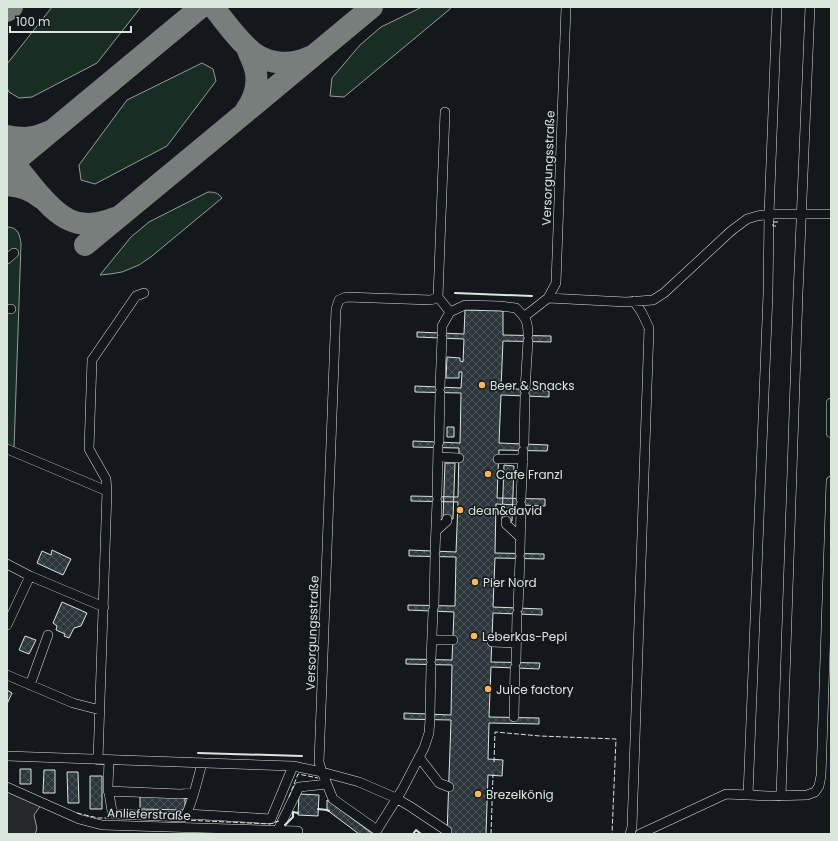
<svg xmlns="http://www.w3.org/2000/svg" width="838" height="841" font-family="Poppins,sans-serif">
<defs>
<pattern id="building-cross-hatch" width="8" height="8" patternUnits="userSpaceOnUse"><rect width="8" height="8" fill="#2c363c"/><path d="M0 0l8 8M0 8l8-8" fill="none" stroke="#4a5358"/></pattern>
</defs>
<rect width="100%" height="100%" fill="#14181c"/>
<path fill="#1a2d24" stroke="#939e99" d="M52,7H141L97,63L32,97L19,98L9,92L7,88V64Z
M422,7H451L450,9L344,97L330,96L332,78L360,45L381,27Z
M202,63L213,69L216,81L167,146L95,184L81,180L79,165L127,100Z
M208,192C215,192 218,193 222,198L152,256L139,265L122,272L110,274L100,275L131,237L149,222Z
M7,227C18,227 20,235 21,244L14,449L7,446Z"/>
<path fill="#24282b" stroke="#939e99" d="M7,790L41,805L34,815L37,829L35,834H7Z"/>
<g fill="none" stroke-linecap="round" stroke-linejoin="round">
<path stroke="#767f7c" stroke-width="22" d="M213,7C224,20 234,35 247,47C263,64 289,67 310,57
M7,11L12,7
M246,110C253,100 258,86 256,73C255,65 250,56 247,48
M7,136C23,139 33,139 48,132
M7,155C16,165 25,177 34,188C58,217 77,234 115,218
M7,168L201,7
M7,185C20,186 31,189 41,198
M85,245L194,155L372,7"/>
</g>
<path fill="url(#building-cross-hatch)" stroke="#d8e6dc" d="M465,310L503,311V335L551,336V342L503,341L501,388L549,391V397L501,395L499,443L548,445L547,451L499,450L497,498L545,499V506L496,504L495,553L544,554V559L495,558L493,607L542,609V615L493,613L491,662L540,663L539,669L491,667L489,717L539,718V724L489,723L488,759L503,760L502,776L488,775L486,834H447L451,720L404,719V713L451,715L452,665L406,664V659L452,660L454,612L408,610V605L455,606L456,557L409,556V550L456,552L458,502L411,501V496L458,497L459,448L413,447V441L460,443L461,393L415,392V386L461,388L462,372H459V378H446L447,357L460,358V361L463,362L464,339L417,337V332L464,334Z
M447,427H454V437H447Z
M445,463H455L453,519H443Z
M504,465L514,466L512,521H502Z
M52,550L71,559L63,575L37,563L42,551L51,555Z
M62,602L87,613L81,626L74,628L69,638L64,636L65,634L56,630L57,626L53,623Z
M25,636L36,640L29,654L19,650Z
M7,690L12,693L7,704Z
M20,769H31V784H20Z
M44,770H55V793H43Z
M67,772H78L79,803H68Z
M90,776H102V809H90Z
M299,794L319,795L318,816L298,815Z
M140,795L185,797V810L140,809Z
M327,800L373,834H359L327,810Z"/>
<g fill="none" stroke-linecap="round" stroke-linejoin="round">
<g stroke="#d8e6dc" stroke-width="10">
<path id="minor" d="M7,259L14,253
M438,297L445,112
M548,298L626,302L653,300L664,293L731,231L747,219L757,216L769,214H831
M7,309H11
M525,316L548,298L556,283L566,7
M442,333V326L450,312L465,305L500,306L516,308C526,318 528,321 528,335
M440,387L442,338
M525,390L528,341
M831,403V433
M439,442L440,393
M524,444L525,396
M7,449L107,491
M438,457L459,458
M498,459H523
M437,496L438,447
M521,499L523,451
M506,521V524L520,537
M436,531L447,521V519
M435,551L437,502
M520,553L521,505
M7,564L30,576L104,607
M434,606L435,556
M518,608L520,559
M7,625L30,576
M432,640H453
M492,642L516,643
M431,659L433,611
M516,662L517,614
M7,675L73,703L100,710
M30,685L48,635
M430,714L431,665
M514,717L515,668
M7,756L293,766L322,772L319,762L336,309L339,300L346,297L431,300L438,297L450,312
M419,757L439,783L449,787
M98,760L107,491L106,479L89,449L92,360L136,296L144,293
M109,760L108,787L112,811L116,814L184,817C191,810 199,774 202,763
M322,772L333,799L377,830L402,790L424,748L429,733L430,719
M322,772L359,782L396,798L411,807L447,831
M7,787L79,819L102,825L298,831
M108,791L180,794L194,793
M748,795L768,294L769,214L777,7
M781,796L798,294L810,7
M187,814L271,819L293,766
M278,830L299,787L327,784
M630,834L632,827L649,328L642,313L634,301
M640,834L726,794L770,796L807,795L815,792L819,786L821,776L831,481"/>
</g>
<use href="#minor" stroke="#14181c" stroke-width="9"/>
<path stroke="#d8e6dc" stroke-width="1" stroke-dasharray="5 2" stroke-linecap="butt" d="M776,226H773V222H779
M494,762L495,732L540,736L616,739L612,834
M289,797L298,774L318,778
M77,813L98,818H118
M184,820L270,824L279,821
M491,834L493,774"/>
<path stroke="#d8e6dc" stroke-width="2" d="M455,293L532,296
M198,753L302,756
M318,809L327,810L329,811
M285,825L293,817V812L298,813
M413,834L416,830L421,834"/>
</g>
<g fill="#ffb74d" stroke="#14181c" stroke-width="1.5">
<circle cx="482" cy="385" r="4"/>
<circle cx="488" cy="474" r="4"/>
<circle cx="460" cy="510" r="4"/>
<circle cx="475" cy="582" r="4"/>
<circle cx="474" cy="636" r="4"/>
<circle cx="488" cy="689" r="4"/>
<circle cx="478" cy="794" r="4"/>
</g>
<g text-anchor="middle" dominant-baseline="central" stroke-width="3" stroke-linejoin="round" paint-order="stroke">
<g font-size="12" fill="#d8e6dc" stroke="#14181c">
<text transform="translate(548 168) rotate(-88)">Versorgungsstraße</text>
<text transform="translate(312 633) rotate(-88)">Versorgungsstraße</text>
<text transform="translate(149 814) rotate(2)">Anlieferstraße</text>
</g>
<g font-size="12" fill="#d8e6dc" stroke="#14181c" text-anchor="start">
<text x="490" y="385">Beer &amp; Snacks</text>
<text x="496" y="474">Cafe Franzl</text>
<text x="468" y="510">dean&amp;david</text>
<text x="483" y="582">Pier Nord</text>
<text x="482" y="636">Leberkas-Pepi</text>
<text x="496" y="689">Juice factory</text>
<text x="486" y="794">Brezelkönig</text>
</g>
</g>
<rect width="838" height="841" fill="none" stroke="#d8e6dc" stroke-width="16"/>
<path d="M10 26v6h121v-6" fill="none" stroke="#d8e6dc" stroke-width="2"/>
<text x="16" y="26" font-size="12" fill="#d8e6dc" stroke="#14181c" stroke-width="3" paint-order="stroke">100 m</text>
</svg>
